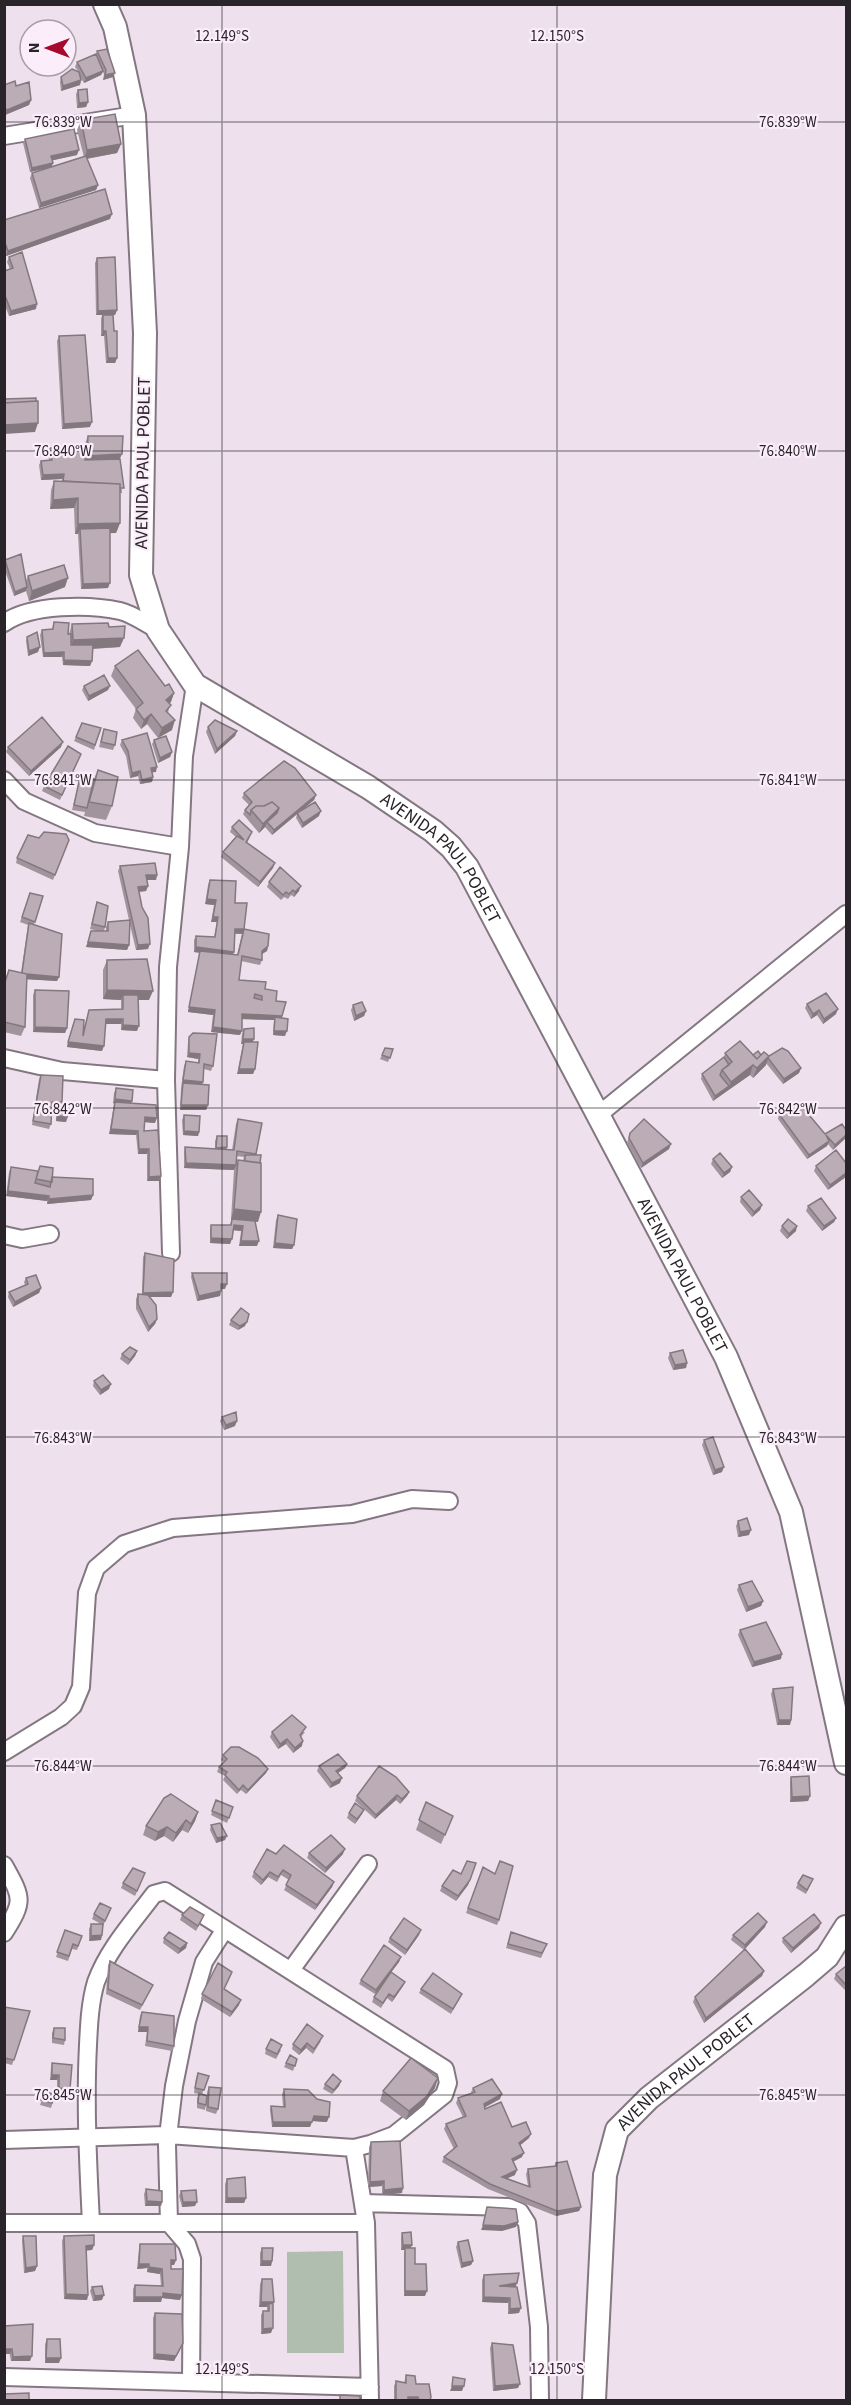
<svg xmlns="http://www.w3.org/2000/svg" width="851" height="2405" font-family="'Source Sans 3',sans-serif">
<rect width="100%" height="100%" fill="#eee1ed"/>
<path fill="#afbeaf" d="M343,2251L344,2353H287V2252Z"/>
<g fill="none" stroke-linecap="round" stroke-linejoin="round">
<g stroke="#837781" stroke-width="20">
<path id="street" d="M4,136L134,115
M4,623C31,604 89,604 120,611C133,614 146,624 158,630
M4,780L24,801L95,833L180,847
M4,1058L62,1071L166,1080
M597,1116L846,914
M4,1235L22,1239L50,1234
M171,1253L166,1080L168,967L180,847L184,756L195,685
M4,1752L61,1717L73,1706L81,1687L87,1593L96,1568L124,1544L173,1528L352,1514L412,1499L449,1501
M4,1865C22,1898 25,1900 4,1933
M291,1970L368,1864
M4,2140L167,2135H168L354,2148L370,2144L394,2135L444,2095L448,2083L445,2069L165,1891L154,1894C133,1922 108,1949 96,1982C90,2002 89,2024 88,2045C85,2104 88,2163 91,2223
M354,2148L366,2223L370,2400
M363,2203L508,2207L520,2212L527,2223L539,2327L540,2400
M4,2223H366
M4,2377L370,2387
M191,2381L192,2259L187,2244L169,2223L167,2145L174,2086L187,2021L204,1962L225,1929"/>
</g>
<g stroke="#837781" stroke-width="26">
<g id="secondary">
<path id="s1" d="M105,4L115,27L134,115L145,333L141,575L158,630L195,685L368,787L433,831L451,847L467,867L726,1357L791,1512L846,1763"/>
<path id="s2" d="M594,2400L605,2175L617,2130L649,2098L806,1975L827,1957L846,1927"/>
</g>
</g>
<use href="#street" stroke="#fff" stroke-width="16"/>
<use href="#secondary" stroke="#fff" stroke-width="22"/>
</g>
<path fill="#a2949c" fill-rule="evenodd" d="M97,51L113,77L103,80L104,74L103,72L101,75L84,83L80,77L81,80L80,85L61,91L60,82L61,77L78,71L75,67L77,62L96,54Z
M4,85L16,86L31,100L29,105L5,115L4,113Z
M78,90L88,102L86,107L77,108L76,94Z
M81,120L121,144L117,153L87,159L98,185L96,190L39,208L30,178L32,173L43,169L30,172L23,143L25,139L77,155L52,160L53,163L52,167L84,157L77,130Z
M110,219L6,256L4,250V220Z
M9,257L36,309L9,316L4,303V271L10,269L7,262Z
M97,258L117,310L115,315H113L117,358L115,363H106L104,336H101V319L102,315H96L95,263Z
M59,336L90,427L62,429L57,341Z
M88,436L120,459L122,493H120V523L116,533H110L108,588L81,589L78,534H75L74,508L50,509L51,490L54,481H62V479L41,480L39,465L41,461L49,460L48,453L50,448L84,446Z
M5,560L26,581L28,576L65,587L29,601L26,591L14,596L4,568Z
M54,622L68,634H69L72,624L109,627L120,647L93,649L92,661L90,666L63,665L62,657H43L40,635L42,630L52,629Z
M27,637L38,652L28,656L26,641Z
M115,666L165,686L174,693L170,703L168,713L172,730L158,738L147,724L141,729L133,718L136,709L111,676Z
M84,686L108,690L88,701L82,690Z
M208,727L237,731L235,736L215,754L206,732Z
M101,728L94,750L74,741L76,737Z
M104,729L115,745L113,750L99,747Z
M122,740L156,772H152L153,777L152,782L140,784L138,776L130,778L126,756L120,745Z
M154,740L172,752L170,757L158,763L152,744Z
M8,747H61L29,776L6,752Z
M79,758L60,800L42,791L44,786Z
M98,770L112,806L106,820L84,816L85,812L72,810L80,777L94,779Z
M244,793L316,795L314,800L301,811L319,816L302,828L296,818L297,814L272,835L265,827L259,833L243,814L245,810L249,805L242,798Z
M232,827L250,837L247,843L273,868L258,887L221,857L223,852L236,837L230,832Z
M39,838L69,840L53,880L16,863L17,858Z
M120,866L157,875L156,880H147L148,886L146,891L139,892L148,949L136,950L130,925L129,945L127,950L86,947L91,931H98L90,929L97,902L105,927L104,931H106V927L108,922L129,920L118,871Z
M210,880L235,903L244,929L268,946L267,951L262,954V960L260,965L241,961L239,980L265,989L276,1001L281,1018L285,1036L273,1035L274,1020L242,1019L240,1035L211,1032L213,1015L188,1012L200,953L194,952V940L196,936L214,937L217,922H211L214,905L205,904L208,885ZM235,934H242L237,955L233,954L234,952Z
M269,882L299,891L294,897L291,895L288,899L284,897L281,900L267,887Z
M30,893L43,896L34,924L59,977L57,981L27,979L25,1027L21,1036L4,1032V977H6L9,970L21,973L28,925L20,922Z
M107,960L149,1000H138L137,1031L121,1030V1024H105L102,1051L67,1047L73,1024L83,1032L89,1010L121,1009V1000L103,999V970Z
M35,990L67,1028L65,1033L33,1032V995Z
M807,1004L836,1014L823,1024L817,1015L811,1019L805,1008Z
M353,1005L366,1011L364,1016L354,1021L351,1010Z
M244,1029L253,1042L255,1069L253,1074H237L243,1044H241L242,1034Z
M189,1037L213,1066L211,1071L204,1069L202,1084L208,1105L206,1110H180L181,1088L184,1066L186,1061L198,1063V1059L187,1057L188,1042Z
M393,1049L388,1062L380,1059L382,1055Z
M725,1053L769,1056L801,1068L799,1073L783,1084L766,1063V1065L753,1078L750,1075L713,1101L701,1079L702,1074L724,1057Z
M41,1075L61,1106L71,1108L66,1122L56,1121V1110L57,1107H52L51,1124L49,1129L32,1125L39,1079Z
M116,1088L132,1101L131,1103L155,1123L144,1122V1131L160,1181H147V1154H138L136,1135L109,1134L114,1104L113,1103L114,1093Z
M779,1114L825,1134L846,1130L833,1150L828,1144L827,1146L807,1159L778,1119Z
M184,1115L199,1132L198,1136L183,1135L182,1120Z
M238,1119L262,1123L256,1155L260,1163L258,1222L255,1221L257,1246H239L241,1231L233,1230L230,1244L210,1243V1230L211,1225H230L232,1219L244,1220L231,1219L234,1170L184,1168V1152L185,1147L215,1149V1141L217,1136L227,1147L226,1150H232L236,1124ZM236,1156L244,1157L243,1161L238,1160L236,1165Z
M630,1133L669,1149L641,1168L627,1143Z
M713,1159L732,1167L730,1172L722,1178L711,1164Z
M846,1163L828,1190L814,1171L816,1166Z
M11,1167L52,1177L93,1195L91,1200L47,1204V1201L6,1196L9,1172Z
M741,1197L762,1205L760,1210L752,1217L740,1202Z
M808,1206L836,1218L834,1222L822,1231L806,1211Z
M278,1215L294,1245L292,1249L273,1248L276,1220Z
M782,1226L796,1231L787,1239L780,1231Z
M145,1253L173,1292L171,1297H150L157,1319L155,1324L148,1332L136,1309V1299L138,1294H142L143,1257Z
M192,1273L225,1289H221L220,1296L197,1301L191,1277Z
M26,1278L41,1288L39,1293L13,1307L8,1297L9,1292L25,1285L24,1282Z
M231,1320L245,1326L238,1330L229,1325Z
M137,1351L135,1356L128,1365L120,1359L122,1354Z
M670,1353L687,1363L686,1368L673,1370L668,1358Z
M94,1381L109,1389L100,1395L93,1386Z
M222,1417L235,1426L224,1430L220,1421Z
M704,1440L722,1472L713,1475L702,1445Z
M738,1521L749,1535L738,1537L736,1526Z
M739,1585L763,1601L761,1606L746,1612L737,1590Z
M740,1630L781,1659L752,1667L738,1635Z
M773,1689L791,1720L790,1725H777L771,1694Z
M272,1732H305L301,1737L302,1746L293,1753L286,1744L278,1749L270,1737Z
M223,1755L268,1769L266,1773L246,1794L241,1790L237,1794L223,1780L225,1776L217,1772L219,1767L224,1762L221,1760Z
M347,1764L345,1768L338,1773L340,1783L330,1788L317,1771L319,1766Z
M791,1777L810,1796L808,1801L790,1802V1782Z
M409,1792L407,1796L400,1804L396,1800L375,1819L355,1801L357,1796Z
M216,1800L233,1807L227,1823L211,1815Z
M426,1802L449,1826L441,1844L416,1830Z
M364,1810L362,1814L355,1824L347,1818L349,1813Z
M198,1812L195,1821L188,1833L182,1830L173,1842L164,1836L155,1841L143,1835L146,1826Z
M211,1825L225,1840L216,1843L210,1830Z
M309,1853L343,1854L325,1873L307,1858Z
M276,1854L334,1882L332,1887L315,1910L284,1890L289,1880L281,1875L277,1882L268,1877L261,1885L252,1877L254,1872Z
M476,1863L468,1885L456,1901L440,1891L442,1886Z
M483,1867L499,1920L497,1925L466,1913Z
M143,1878L135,1896L121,1888L123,1883Z
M813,1879L806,1894L796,1888L798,1883Z
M111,1908L103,1926L101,1940L89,1941V1929L91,1924H101L92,1919L94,1914Z
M182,1915L202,1920L196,1931L180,1920Z
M765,1927L744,1950L731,1940L733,1935Z
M819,1928L791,1953L782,1942L783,1938Z
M65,1930L82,1936L77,1950L72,1949L68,1961L56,1957Z
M511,1932L545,1949L541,1958L506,1948Z
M419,1935L405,1955L388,1942L390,1938Z
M164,1938L187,1943L186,1948L178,1954L163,1943Z
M401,1957L399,1962L391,1972L405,1982L403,1986L392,2002L387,1998L381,2008L372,2002L374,1997L389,1975L375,1994L359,1984L361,1980Z
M110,1961L153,1985L140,2010L106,1994L108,1965Z
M846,1966V1991L834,1979L836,1974Z
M764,1971L762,1976L704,2023L693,2002L695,1997Z
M232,1972L224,1989L239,2005L230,2017L201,1999L202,1994Z
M421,1989L462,1994L451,2014L419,1993Z
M4,2007L30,2011L12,2065L4,2063Z
M142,2012L174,2046L172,2051L145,2046L147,2032H138L140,2016Z
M54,2028L65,2040L64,2045L52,2043V2033Z
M321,2041L313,2054L306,2048L299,2055L292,2049L293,2044Z
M266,2049L281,2050L276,2059L265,2054Z
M297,2059L293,2071L284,2067L286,2063Z
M52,2063L68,2094L57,2093V2080H50L51,2068Z
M198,2073L209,2076L202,2094L206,2105L205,2110L197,2108V2098L199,2094L194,2093L196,2078Z
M341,2081L339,2086L332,2094L323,2089L325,2084Z
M209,2087L218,2109L216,2114L206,2111L207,2092Z
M435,2088L424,2105L406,2120L380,2101L383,2091Z
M473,2088L500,2099L484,2107L485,2109L529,2138L520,2145L522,2157L513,2162L515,2175L507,2178L528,2186L526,2174L528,2169L554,2167L556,2163L581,2207L579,2211L556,2216L488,2189L442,2162L444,2157L454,2149L444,2129L446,2124L463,2117L456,2103L458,2098L472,2093L471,2092Z
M284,2089L327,2122L312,2121L310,2127H272L270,2110L271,2106L283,2107L282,2094Z
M45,2091L55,2095L51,2108L40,2105Z
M371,2142L402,2193L382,2195V2186L368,2187L369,2147Z
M227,2179L246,2198L244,2203H225V2184Z
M146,2189L162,2202L161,2206H145L144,2194Z
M181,2191L195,2206L182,2207L179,2196Z
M402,2233L410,2248L425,2296H404V2253L405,2250H401V2238Z
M23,2236L37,2266L35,2271L24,2273L22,2241Z
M64,2236L94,2245L92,2250H86L88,2295L87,2300L64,2299L62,2241Z
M458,2242L473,2261L471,2265L461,2268L456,2247Z
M140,2244L176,2260L174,2265H171V2269L180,2300L162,2298L161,2302H133V2289L135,2285L161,2286L160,2274L147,2272V2268L137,2269L139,2249Z
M262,2248L272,2261L271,2266H260V2253Z
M484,2275L517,2283L515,2287L519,2313L508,2314V2303L482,2302V2280Z
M262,2279L274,2302L273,2304L271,2333L261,2334V2315L263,2311H267V2307H259L260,2284Z
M92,2287L102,2300L93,2301L90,2291Z
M155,2313L181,2348L174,2361L153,2359V2318Z
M4,2326L30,2361H11Z
M47,2339L59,2363H45V2344Z
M492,2343L518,2388L493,2391L490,2348Z
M406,2375L416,2384L430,2400H394V2386L396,2381L404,2383Z"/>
<path fill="#84787f" d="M103,71L101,75L84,83L86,78Z
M115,73L113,77L103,80L105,75Z
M81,80L80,85L61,91L63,86Z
M31,100L29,105L5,115L7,110Z
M88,102L86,107L77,108L79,103Z
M121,144L117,153L84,159L87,150Z
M79,150L77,155L50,161L51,156Z
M53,163L51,167L30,172L32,168Z
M98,185L96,190L39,208L41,203Z
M112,214L110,219L6,256L8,251Z
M37,304L36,309L9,316L11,311Z
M117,310L115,315H96L98,311Z
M103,331H106L104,336H101Z
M108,358H117L115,363H106Z
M92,422L90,427L62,429L64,424Z
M38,423L35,432L4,434V425Z
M122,454L118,463L84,465L87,456Z
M64,474L62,479L41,480L43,475Z
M78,498L74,508L50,509L53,500Z
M120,523L116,533L80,534V529L78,534H75L78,524Z
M68,578L65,587L29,601L32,591Z
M110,583L108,588L81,589L83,584Z
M27,587L26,591L14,596L15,592Z
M124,638L120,647L69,650L73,640Z
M40,647L38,652L28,656L29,651Z
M64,652L62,657H43L44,653Z
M64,660L92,661L90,666L63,665Z
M110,686L108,690L88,701L89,696Z
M174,693L171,702L163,709L166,700Z
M151,714L147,724L141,729L144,720Z
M175,720L172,730L158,738L162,728Z
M237,731L235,736L215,754L217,749Z
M63,742L61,747L29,776L31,771Z
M172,752L170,757L158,763L160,758Z
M157,767L156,772L149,773L151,768Z
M140,771L138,776L130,778L132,773Z
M153,777L152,782L140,784L142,780Z
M316,795L314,800L272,835L274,830Z
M279,808L275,818L267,822L265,827L259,833L263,824Z
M321,811L319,816L302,828L303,823Z
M275,863L273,868L258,887L260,882Z
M146,875H157L156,880H145Z
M148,886L146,891L136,892L138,887Z
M301,886L299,891L294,897L295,892Z
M207,899L216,900L214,905L205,904Z
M213,917H218L217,922H211Z
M235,929H244L242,934L233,933Z
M88,942L129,945L127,950L86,947Z
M150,944L148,949L136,950L138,945Z
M268,946L267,951L260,955L262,951Z
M196,947L234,952L232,956L194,952Z
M22,974L59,977L57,981L21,979Z
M107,990L153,991L149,1000H123V995L121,1000L103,999Z
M189,1007L215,1010L213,1015L188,1012Z
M838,1009L836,1014L823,1024L824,1019Z
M819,1010L817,1015L811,1019L813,1014Z
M366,1011L364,1016L354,1021L356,1016Z
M242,1014L282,1016L281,1021L275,1017L274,1020L240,1019Z
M106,1019H123L121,1024H104Z
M123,1025L139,1026L137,1031L121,1030Z
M35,1027L67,1028L65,1033L33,1032Z
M213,1027L242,1031L240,1035L211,1032Z
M274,1031H287L285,1036L273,1035Z
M243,1039H254L252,1044H241Z
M68,1042L104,1046L102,1051L67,1047Z
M189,1053L200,1054L198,1059L187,1057Z
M769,1056L766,1065L753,1078L757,1068Z
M753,1065L750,1075L727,1091L731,1082Z
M801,1068L799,1073L783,1084L784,1079Z
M239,1069H255L253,1074H237Z
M183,1080L203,1082L201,1087L182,1085Z
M729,1086L727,1091L713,1101L715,1096Z
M115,1099L132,1101L130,1105L113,1103Z
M52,1102H62L61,1107H51Z
M181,1105H208L206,1110H180Z
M57,1116L67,1117L66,1122L56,1121Z
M145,1117L157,1118L155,1123L143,1122Z
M111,1129L138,1131L136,1135L109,1134Z
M184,1131L199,1132L198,1136L183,1135Z
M846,1135V1138L833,1150L835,1145Z
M829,1141L827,1146L807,1159L809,1155Z
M671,1144L669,1149L641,1168L643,1163Z
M227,1147L225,1152H215L216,1148Z
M139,1149H149L147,1154H138Z
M186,1163L236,1165L234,1170L184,1168Z
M732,1167L730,1172L722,1178L724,1173Z
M846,1173V1177L828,1190L830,1185Z
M161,1176L160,1181H147L149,1177Z
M8,1191L49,1196L47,1201L6,1196Z
M93,1195L91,1200L47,1204L49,1199Z
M762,1205L760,1210L752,1217L754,1212Z
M234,1209L261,1212L258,1222L231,1219Z
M836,1218L834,1222L822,1231L824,1226Z
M234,1225L243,1226L241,1231L232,1230Z
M797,1226L796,1231L787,1239L789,1234Z
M211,1238L232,1239L230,1244L210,1243Z
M241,1241H259L257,1246H239Z
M275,1243L294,1245L292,1249L273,1248Z
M221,1284H227L225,1289H219Z
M41,1288L39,1293L13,1307L15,1302Z
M221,1291L220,1296L197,1301L199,1296Z
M173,1292L171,1297H142L143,1293Z
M157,1319L155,1324L148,1332L149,1327Z
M247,1322L245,1326L238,1330L240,1326Z
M137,1351L135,1356L128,1365L130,1360Z
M687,1363L686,1368L673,1370L675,1365Z
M111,1384L109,1389L100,1395L101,1390Z
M237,1421L235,1426L224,1430L226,1425Z
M724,1467L722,1472L713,1475L715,1470Z
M751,1530L749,1535L738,1537L740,1532Z
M763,1601L761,1606L746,1612L748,1607Z
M782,1654L781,1659L752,1667L754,1662Z
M779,1720H791L790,1725H777Z
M287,1739L286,1744L278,1749L280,1744Z
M303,1741L302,1746L293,1753L295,1748Z
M347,1764L345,1768L335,1775L336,1771Z
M268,1769L266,1773L246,1794L248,1790Z
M342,1778L340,1783L330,1788L332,1783Z
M409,1792L407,1796L400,1804L402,1799Z
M397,1795L396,1800L375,1819L376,1815Z
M810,1796L808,1801L790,1802L792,1797Z
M364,1810L362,1814L355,1824L357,1819Z
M198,1812L195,1821L188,1833L191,1824Z
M186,1820L182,1830L173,1842L176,1833Z
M167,1827L164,1836L155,1841L158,1832Z
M227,1836L225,1840L216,1843L217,1838Z
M345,1849L343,1854L325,1873L326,1868Z
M270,1872L268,1877L261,1885L263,1880Z
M470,1880L468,1885L456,1901L458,1896Z
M334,1882L332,1887L315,1910L317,1905Z
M767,1922L765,1927L744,1950L745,1945Z
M821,1923L819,1928L791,1953L793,1948Z
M421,1930L419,1935L405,1955L407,1950Z
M102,1935L101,1940L89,1941L91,1936Z
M187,1943L186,1948L178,1954L180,1949Z
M401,1957L399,1962L375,1994L376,1990Z
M764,1971L762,1976L704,2023L706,2018Z
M405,1982L403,1986L392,2002L394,1997Z
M241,2000L239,2005L230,2017L232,2012Z
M139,2027H148L147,2032H138Z
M307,2043L306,2048L299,2055L301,2050Z
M52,2075H59L57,2080H50Z
M438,2078L435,2088L424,2105L406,2120L409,2111Z
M341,2081L339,2086L332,2094L334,2090Z
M59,2088L70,2089L68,2094L57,2093Z
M502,2094L500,2099L482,2109L484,2104Z
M314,2116L329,2117L327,2122L312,2121Z
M273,2122H312L310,2127H272Z
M531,2134L529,2138L517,2148L519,2143Z
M524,2153L522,2157L510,2163L512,2159Z
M517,2170L515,2175L501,2181L502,2177Z
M384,2181L382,2186L368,2187L370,2182Z
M403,2188L402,2193L382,2195L384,2190Z
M227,2198H246L244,2203H225Z
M147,2201L162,2202L161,2206H145Z
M183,2202H197L195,2206L182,2207Z
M581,2207L579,2211L556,2216L557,2211Z
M518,2222L516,2227L502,2231L481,2230L483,2225Z
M94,2245L92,2250L84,2251L86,2246Z
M403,2245H412L410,2250H401Z
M171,2260H176L174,2265H169Z
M262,2261H272L271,2266H260Z
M473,2261L471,2265L461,2268L462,2263Z
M139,2264H149L147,2268L137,2269Z
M37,2266L35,2271L24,2273L26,2268Z
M149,2267L162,2269L160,2274L147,2272Z
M517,2283L515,2288L499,2286Z
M405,2291H427L425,2296H404Z
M163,2293L182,2295L180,2300L162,2298L161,2302H133L135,2297Z
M66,2294L88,2295L87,2300L64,2299Z
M104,2295L102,2300L93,2301L95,2296Z
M484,2297L510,2298L508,2303L482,2302Z
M261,2302H274L272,2306L269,2303L267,2307H259Z
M521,2308L519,2313L508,2314L510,2309Z
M273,2328L271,2333L261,2334L263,2329Z
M183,2343L174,2361L153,2359L155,2354Z
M4,2349H12L10,2354H4Z
M32,2356L30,2361H11L13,2357Z
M46,2358H61L59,2363H45Z
M520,2384L518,2388L493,2391L495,2386Z
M452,2386H464L462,2391H450Z
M408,2397H418L417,2400H407Z"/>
<path fill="#bcacb5" stroke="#84787f" stroke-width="1.5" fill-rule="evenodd" d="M107,49L115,73L105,75L106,70L97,51Z
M96,54L103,71L86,78L77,62Z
M72,69L79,72L81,80L63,86L61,77Z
M15,81L16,86L29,82L31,100L7,110L4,107V85Z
M87,89L88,102L79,103L78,90Z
M115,114L121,144L87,150L81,120Z
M74,129L79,150L51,156L53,163L32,168L25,139Z
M86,156L98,185L41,203L32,173Z
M105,189L112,214L8,251L4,240V220Z
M22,252L37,304L11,311L4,293V271L13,268L9,257Z
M115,257L117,310L98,311L97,258Z
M103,315H113L114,331H117V358H108L106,331H103Z
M85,335L92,422L64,424L59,336Z
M36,398V401L4,403V399Z
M38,401V423L4,425V403Z
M88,436H123L122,454L87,456Z
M86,446L85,460L120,459L124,488H120V484L63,481L64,474L43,475L41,461L52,460L50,448Z
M54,481L120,484V523L78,524V498L53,500Z
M110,528V583L83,584L80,529Z
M21,554L27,587L15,592L5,560Z
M64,565L68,578L32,591L28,576Z
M54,622L69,623L68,634H71V645H93L92,661L64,660V652L44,653L42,630L53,629Z
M108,623L109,627L125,626L124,638L73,640L72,624Z
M37,632L40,647L29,651L27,637Z
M138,650L165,686L169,684L174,693L166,700L171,705L166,711L175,720L162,728L151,714L144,720L136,709L143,703L115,666Z
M104,675L110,686L89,696L84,686Z
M42,717L63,742L31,771L8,747Z
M215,720L237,731L217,749L208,727Z
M82,723L101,728L95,745L76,737Z
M104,729L117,732L115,745L101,742Z
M147,733L157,767L151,768L153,777L142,780L140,771L132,773L128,751L122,740Z
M166,736L172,752L160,758L154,740Z
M68,746L81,754L62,795L44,786Z
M284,761L295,768L316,795L274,830L267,822L277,813L279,808L272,802L264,806H256L251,810L250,815L245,810L252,802L244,793Z
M98,770L118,777L112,806L89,802Z
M80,777L94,779L87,808L74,805Z
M272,802L279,808L263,824L251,810L256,806H264Z
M315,802L321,811L303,823L297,813Z
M239,820L252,832L246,842L275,863L260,882L223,852L237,836L244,840L232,827Z
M44,832L66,834L69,840L55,875L17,858L28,835L39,838Z
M155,863L157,875H146L148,886L138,887L142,907L148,918L150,944L138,945L120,866Z
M280,867L301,886L295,892L293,890L289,894L286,892L283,895L269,882Z
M210,880L236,881L235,903H247L244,929H235L234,952L196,947V936L215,937L218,917H213L216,900L207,899Z
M30,893L43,896L35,922L22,917Z
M97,902L108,906L105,927L92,924Z
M130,920L129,945L88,942L91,931H108V922Z
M29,923L62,934L59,977L27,974L22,973Z
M244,929L269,934L268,946L262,951V960L242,956L239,980L266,982L265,989L277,991L276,1001L286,1002L282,1016L242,1014V1031L213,1027L215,1010L189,1007L200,951L238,955ZM255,994L262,996V1000L254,998Z
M147,959L153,991L107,990V960Z
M9,970L27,974L25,1027L4,1022V985Z
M35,990L69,991L67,1028L35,1027Z
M826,993L838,1009L824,1019L819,1010L813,1014L807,1004Z
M123,995H138L139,1026L123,1025V1019H106L104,1046L68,1042L75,1019L84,1020L83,1036L89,1010L123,1009Z
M362,1002L366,1011L356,1016L353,1005Z
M275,1017L288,1019L287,1031H274Z
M254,1028V1039H243L244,1029Z
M193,1033L217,1034L213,1066L204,1064L203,1082L183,1080L186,1061L199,1063L200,1054L189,1053V1037Z
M740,1041L757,1059L764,1052L769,1056L757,1068L753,1065L731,1082L722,1070L732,1062L725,1053Z
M244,1042H258L255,1069H239Z
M385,1048L393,1049L390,1058L382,1055Z
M782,1048L788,1051L801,1068L784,1079L768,1058L769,1056Z
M758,1051L761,1055L757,1059L753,1055Z
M724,1057L729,1065L722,1070L720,1075L729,1086L715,1096L702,1074Z
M41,1075L63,1076L62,1102H52L51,1124L33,1121Z
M183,1083L209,1085L208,1105H181Z
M116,1088L133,1090L132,1101L115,1099Z
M115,1102L156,1105L157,1118L145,1117L144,1131L158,1130L161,1176L149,1177V1149H139L138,1131L111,1129Z
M799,1103L825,1134L842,1124L846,1130V1135L835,1145L826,1135L829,1141L809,1155L779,1114Z
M57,1106L71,1108L67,1117L57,1116Z
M184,1115L200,1116L199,1132L184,1131Z
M238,1119L262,1123L256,1154L237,1151L236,1165L186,1163L185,1147L234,1150Z
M644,1119L671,1144L643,1163L629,1138L630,1133Z
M217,1136H227V1147L216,1148Z
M836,1150L846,1163V1173L830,1185L816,1166Z
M720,1153L732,1167L724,1173L713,1159Z
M245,1155H261L260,1163L245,1161Z
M238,1160L261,1163V1212L234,1209Z
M40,1166L53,1168L52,1182L36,1179Z
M11,1167L38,1171L35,1183L50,1187L52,1177L93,1179V1195L49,1199V1196L8,1191Z
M749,1190L762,1205L754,1212L741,1197Z
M821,1198L836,1218L824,1226L808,1206Z
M278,1215L297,1219L294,1245L275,1243Z
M232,1219L255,1221L259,1241H241L243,1226L234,1225L232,1239L211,1238V1225H231Z
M788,1219L797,1226L789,1234L782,1226Z
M145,1253L174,1259L173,1292L143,1293Z
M192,1273H227V1284H221V1291L199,1296Z
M36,1275L41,1288L15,1302L9,1292L28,1284L26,1278Z
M138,1294L148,1295L156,1305L157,1319L149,1327L138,1304Z
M241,1308L249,1314L247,1322L240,1326L231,1320Z
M130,1347L137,1351L130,1360L122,1354Z
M683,1350L687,1363L675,1365L670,1353Z
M103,1375L111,1384L101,1390L94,1381Z
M236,1412L237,1421L226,1425L222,1417Z
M713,1437L724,1467L715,1470L704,1440Z
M747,1518L751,1530L740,1532L738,1521Z
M752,1581L763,1601L748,1607L739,1585Z
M766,1622L782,1654L754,1662L740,1630Z
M793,1687L791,1720H779L773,1689Z
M292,1715L306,1727L300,1735L303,1741L295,1748L287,1739L280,1744L272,1732Z
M231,1747H239L258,1758L268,1769L248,1790L243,1785L239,1790L225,1775L227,1772L219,1767L227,1759L223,1755Z
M338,1754L347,1764L336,1771L342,1778L332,1783L319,1766Z
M379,1766L396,1777L409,1792L402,1799L397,1795L376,1815L357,1796Z
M809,1776L810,1796L792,1797L791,1777Z
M171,1794L198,1812L191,1824L186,1820L176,1833L167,1827L158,1832L146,1826L164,1798Z
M216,1800L233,1807L229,1818L212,1811Z
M426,1802L453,1816L445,1835L419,1820Z
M355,1803L364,1810L357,1819L349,1813Z
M220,1823L227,1836L217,1838L211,1825Z
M331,1835L345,1849L326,1868L309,1853Z
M284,1845L334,1882L317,1905L286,1885L291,1875L283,1870L278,1877L270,1872L263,1880L254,1872L267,1849L276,1854Z
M467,1861L476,1863L470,1880L458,1896L442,1886L453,1870L461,1874Z
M500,1861L513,1866L499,1920L468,1908L483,1867L495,1874Z
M133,1868L145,1873L137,1891L123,1883Z
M803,1875L813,1879L807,1890L798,1883Z
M100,1903L111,1908L105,1921L94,1914Z
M190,1907L204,1915L198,1926L182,1915Z
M758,1913L767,1922L745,1945L733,1935Z
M814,1914L821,1923L793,1948L783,1938Z
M404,1918L421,1930L407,1950L390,1938Z
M91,1924H103L102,1935L91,1936Z
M65,1930L82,1936L78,1946L73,1944L69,1956L57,1952Z
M169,1932L187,1943L180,1949L164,1938Z
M511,1932L547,1944L542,1953L508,1944Z
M384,1945L401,1957L376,1990L361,1980Z
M745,1949L764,1971L706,2018L695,1997Z
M110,1961L153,1985L142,2005L108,1989Z
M218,1963L232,1972L224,1989L241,2000L232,2012L202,1994Z
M846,1966V1985L836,1974Z
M391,1972L405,1982L394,1997L389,1994L383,2003L374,1997Z
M433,1973L462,1994L453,2009L421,1989Z
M4,2007L30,2011L14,2060L4,2058Z
M142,2012L174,2016V2046L147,2041L148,2027H139Z
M307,2024L323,2036L314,2049L307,2043L301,2050L293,2044Z
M54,2028H65V2040L53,2038Z
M271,2039L282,2045L277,2054L266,2049Z
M290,2055L297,2059L295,2066L286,2063Z
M411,2058L438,2078L427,2096L409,2111L383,2091Z
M52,2063L72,2065L70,2089L59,2088V2075H52Z
M198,2073L209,2076L204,2090L195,2088Z
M333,2074L341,2081L334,2090L325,2084Z
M492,2079L502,2094L484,2104L485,2109L501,2102L512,2127L526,2122L531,2134L519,2143L524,2153L512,2159L517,2170L502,2177L530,2187L528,2169L556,2166V2163L567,2161L581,2207L557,2211L490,2184L444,2157L457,2146L446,2124L466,2116L458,2098L475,2092L473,2088Z
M209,2087L221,2088L218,2109L208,2107Z
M284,2089L308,2090L317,2099L330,2102L329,2117L314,2116L312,2122H273L271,2106L285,2107Z
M45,2091L55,2095L52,2103L41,2100Z
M199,2093L207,2096L206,2105L198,2103Z
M400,2141L403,2188L384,2190V2181L370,2182L371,2142Z
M245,2177L246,2198H227V2179Z
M146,2189L162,2191V2202L147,2201Z
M196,2190L197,2202H183L181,2191Z
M487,2207L516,2209L518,2222L504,2226L483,2225Z
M411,2232L412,2245H403L402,2233Z
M94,2235V2245L86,2246L88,2295L66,2294L64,2236Z
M23,2236H36L37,2266L26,2268Z
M468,2240L473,2261L462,2263L458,2242Z
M140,2244H175L176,2260H171V2269H183L182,2295L163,2293V2297H135V2285L163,2286L162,2269L149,2267V2264H139Z
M262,2248H273L272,2261H262Z
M405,2248H415V2264H426L427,2291H405Z
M519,2273L517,2283L499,2286L517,2287L521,2308L510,2309V2298L484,2297V2275Z
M262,2279H272L274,2302H261Z
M102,2286L104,2295L95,2296L92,2287Z
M269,2303L273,2304V2328L263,2329V2311H269Z
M155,2313L182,2314L183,2343L176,2356L155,2354Z
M33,2324L32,2356L13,2357L12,2349H4V2326Z
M47,2339H60L61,2358H46Z
M492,2343L513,2345L520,2384L495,2386Z
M406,2375L415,2376L416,2384H429L431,2397L430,2400H419L418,2397H408V2400H396V2381L406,2383Z
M453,2377L465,2379L464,2386H452Z
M29,2393V2400H4V2394Z
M340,2395L360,2396V2400H340Z"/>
<path fill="none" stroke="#292429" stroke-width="1.5" stroke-opacity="0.45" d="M222,4V2400M557,4V2400M4,122H846M4,451H846M4,780H846M4,1108H846M4,1437H846M4,1766H846M4,2095H846"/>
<g text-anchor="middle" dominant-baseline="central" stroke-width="4.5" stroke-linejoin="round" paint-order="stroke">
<g font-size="18" fill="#292429" stroke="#fbeefa">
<text transform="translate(143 463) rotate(-89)">AVENIDA PAUL POBLET</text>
<text stroke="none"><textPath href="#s1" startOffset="1004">AVENIDA PAUL POBLET</textPath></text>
<text stroke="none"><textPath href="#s1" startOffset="1490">AVENIDA PAUL POBLET</textPath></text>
<text stroke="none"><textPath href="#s2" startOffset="362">AVENIDA PAUL POBLET</textPath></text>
</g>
</g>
<g font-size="15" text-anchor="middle" fill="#292429" stroke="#fbeefa" stroke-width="4.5" stroke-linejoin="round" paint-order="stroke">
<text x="222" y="41">12.149°S</text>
<text x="557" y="41">12.150°S</text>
<text x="788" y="127">76.839°W</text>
<text x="63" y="127">76.839°W</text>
<text x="788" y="456">76.840°W</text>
<text x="63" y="456">76.840°W</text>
<text x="63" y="785">76.841°W</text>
<text x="788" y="785">76.841°W</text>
<text x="788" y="1114">76.842°W</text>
<text x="63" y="1114">76.842°W</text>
<text x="788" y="1443">76.843°W</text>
<text x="63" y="1443">76.843°W</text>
<text x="788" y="1771">76.844°W</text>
<text x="63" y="1771">76.844°W</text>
<text x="63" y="2100">76.845°W</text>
<text x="788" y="2100">76.845°W</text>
<text x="222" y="2374">12.149°S</text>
<text x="557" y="2374">12.150°S</text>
</g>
<rect width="851" height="2405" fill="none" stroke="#292429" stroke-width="12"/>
<g transform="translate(48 48) rotate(270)"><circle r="28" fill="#fbeefa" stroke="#a79da6" stroke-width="1.5"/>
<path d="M0-4.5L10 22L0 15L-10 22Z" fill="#a50a2e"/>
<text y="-9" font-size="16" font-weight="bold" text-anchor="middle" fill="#292429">N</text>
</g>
</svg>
